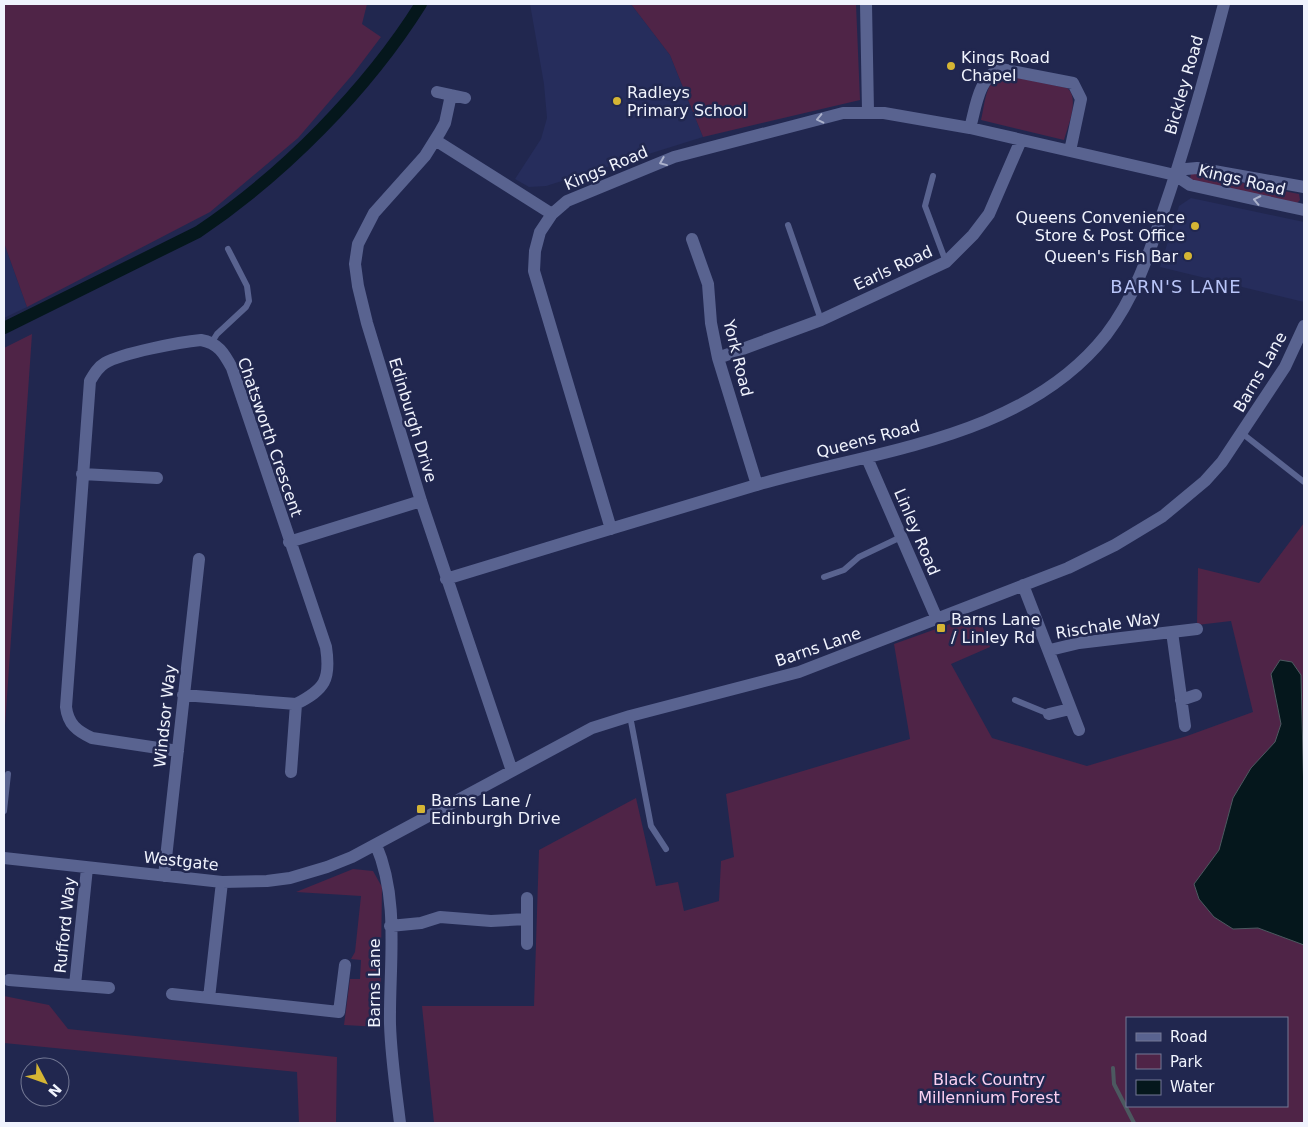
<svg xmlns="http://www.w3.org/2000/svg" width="1308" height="1127" font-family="'DejaVu Sans',sans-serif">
<rect width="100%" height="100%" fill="#21274f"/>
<path fill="#262d5c" d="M530,4H631L670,55L703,137L546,186L529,187L515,179L541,139L547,118L544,84Z
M1191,198L1304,222V302L1160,267L1179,206Z
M4,243L27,307L4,318Z"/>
<path fill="#4f2447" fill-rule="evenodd" d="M4,4H367L362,24L381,37L353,74L298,138L210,212L27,307L4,243Z
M631,4H856L860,100L703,137L670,55Z
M1004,75L1067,88C1080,98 1068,126 1064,140L981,120C985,104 985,79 1004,75Z
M1191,173L1299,194L1300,200L1297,203L1190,180Z
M32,334L4,740V348Z
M1304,523V1123H434L422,1006H534L539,850L636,798L656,886L678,882L684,911L719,901L721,861L734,857L726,794L910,739L894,644L978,614L990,647L951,664L992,738L1087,766L1187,736L1253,712L1231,621L1197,625L1198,568L1259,583ZM1127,1018H1287V1106H1127Z
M353,869L373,871L382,887L380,1027L344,1025L350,979H360L361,960L351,959L355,952L361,896L296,892Z
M4,996L49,1005L68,1029L337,1057L336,1123H299L297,1072L4,1043Z"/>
<path fill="#05171c" stroke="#4c5960" d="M1280,660L1292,662L1301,675L1304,798V945L1258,928L1233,929L1214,917L1199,899L1194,884L1219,850L1233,798L1251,768L1275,742L1281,724L1271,674Z"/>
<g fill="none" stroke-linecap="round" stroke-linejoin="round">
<path stroke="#4c5960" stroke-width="4" d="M1113,1068L1114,1084L1134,1123"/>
<path stroke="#05171c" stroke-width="12" d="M4,328L198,232C283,175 367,90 421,4"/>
<path stroke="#596390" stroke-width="6" d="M933,176L925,206L946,262
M788,225L821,320
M212,342L217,334L246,307L249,301L247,286L228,249
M1243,434L1304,482
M824,577L844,570L859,557L901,537
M1015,700L1049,714
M630,716L651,826L666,849
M4,811L8,774"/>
<path stroke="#596390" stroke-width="12" d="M866,4L868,111
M437,92L465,98
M451,95L445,123L440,132L425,156L374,213L358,244L355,264L358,286L367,323L421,501L512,771
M970,128C976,107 978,77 1001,69L1073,83L1081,99L1070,151
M435,140L552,214
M1175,175L1186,169L1197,168L1304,187
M692,239L708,284L711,323L718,358L757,485
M718,358L821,320L946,262L973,235L989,214L1021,140
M867,458L937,619
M82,474L157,478
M611,529L534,271L535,251L540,232L552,214L567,201L674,157L843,113H884L970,128L1175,175L1190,185L1304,210
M289,542L421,501
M446,579C548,548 651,516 753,486C873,450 1023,440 1106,335C1135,297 1149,254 1164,209C1187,142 1206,73 1224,4
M1023,585L1079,730
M1172,632L1185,726
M1050,650L1079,643L1197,629
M1181,700L1196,695
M1049,714L1070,709
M178,751L92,738C77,731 68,724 66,707L90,381C94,374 98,367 105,363C122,353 180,342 201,340C218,343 224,353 232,368L326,647C331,680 325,689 296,704L183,695
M291,772L296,704
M376,845C400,900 389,965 390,1024C391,1057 396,1090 400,1123
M4,858L222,882L267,881L290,878L327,867L352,857L592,728L630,716L799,672L1068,568L1115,545L1163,516L1205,481L1222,462L1285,367L1304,326
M164,876L199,559
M390,926L421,923L440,917L491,921L526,919
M527,944V898
M9,980L109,988
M75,985L87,868
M172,994L339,1012L345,965
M209,998L222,882"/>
</g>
<defs><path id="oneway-chevron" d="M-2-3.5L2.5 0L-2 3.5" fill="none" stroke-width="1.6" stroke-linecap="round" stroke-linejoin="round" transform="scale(1.25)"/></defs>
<g stroke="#acb2cc">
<use href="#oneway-chevron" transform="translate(820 119) rotate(167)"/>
<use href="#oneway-chevron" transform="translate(663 162) rotate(158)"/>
<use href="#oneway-chevron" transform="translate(1257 200) rotate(-168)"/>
</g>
<g fill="#d5b534" stroke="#21274f" stroke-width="2">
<circle cx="951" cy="66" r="5"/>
<circle cx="617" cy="101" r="5"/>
<circle cx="1195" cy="226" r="5"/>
<circle cx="1188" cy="256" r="5"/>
<rect x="936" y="623" width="10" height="10" rx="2.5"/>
<rect x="416" y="804" width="10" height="10" rx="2.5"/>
</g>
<g text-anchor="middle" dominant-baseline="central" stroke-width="5" stroke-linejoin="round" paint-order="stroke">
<g font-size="16" fill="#f0f3fd" stroke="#21274f" text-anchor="start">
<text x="961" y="57">Kings Road<tspan x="961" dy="18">Chapel</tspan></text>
<text x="627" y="92">Radleys<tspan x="627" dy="18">Primary School</tspan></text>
<text x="1185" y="217" text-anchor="end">Queens Convenience<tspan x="1185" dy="18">Store &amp; Post Office</tspan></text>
<text x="1178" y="256" text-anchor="end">Queen's Fish Bar</text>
<text x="951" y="619">Barns Lane<tspan x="951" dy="18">/ Linley Rd</tspan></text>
<text x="431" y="800">Barns Lane /<tspan x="431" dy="18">Edinburgh Drive</tspan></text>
</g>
<g font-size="16" fill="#f0f3fd" stroke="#21274f">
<text transform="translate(1184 85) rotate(-74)">Bickley Road</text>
<text transform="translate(606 168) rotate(-23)">Kings Road</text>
<text transform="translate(1242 180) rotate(13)">Kings Road</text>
<text transform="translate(893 268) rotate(-25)">Earls Road</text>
<text transform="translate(738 358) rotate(76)">York Road</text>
<text transform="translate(1260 372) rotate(-60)">Barns Lane</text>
<text transform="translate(413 420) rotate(73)">Edinburgh Drive</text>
<text transform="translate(270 437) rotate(71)">Chatsworth Crescent</text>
<text transform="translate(868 439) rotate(-15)">Queens Road</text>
<text transform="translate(917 532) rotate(67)">Linley Road</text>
<text transform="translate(1108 625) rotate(-9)">Rischale Way</text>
<text transform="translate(818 647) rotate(-19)">Barns Lane</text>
<text transform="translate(165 716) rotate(-84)">Windsor Way</text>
<text transform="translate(181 861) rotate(6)">Westgate</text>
<text transform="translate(65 925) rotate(-84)">Rufford Way</text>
<text transform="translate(374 983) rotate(-90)">Barns Lane</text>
</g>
<g font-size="16" fill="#fbd0f1" stroke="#21274f">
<text x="989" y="1079">Black Country<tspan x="989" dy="18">Millennium Forest</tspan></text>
</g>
<g font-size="18" letter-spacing="1" fill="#b8c4f7" stroke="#21274f">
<text x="1176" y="286">BARN'S LANE</text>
</g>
</g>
<rect width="1308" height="1127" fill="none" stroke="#f0f3fd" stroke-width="10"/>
<rect x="1126" y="1017" width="162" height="90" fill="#21274f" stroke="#747995"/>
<rect x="1136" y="1033" width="25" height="8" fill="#596390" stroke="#747995"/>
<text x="1170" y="1042" font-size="15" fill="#f0f3fd">Road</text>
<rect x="1136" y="1054" width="25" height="15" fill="#4f2447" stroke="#747995"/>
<text x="1170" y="1067" font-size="15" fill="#f0f3fd">Park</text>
<rect x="1136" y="1080" width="25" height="15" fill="#05171c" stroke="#747995"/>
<text x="1170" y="1092" font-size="15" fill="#f0f3fd">Water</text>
<g transform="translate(45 1082) rotate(131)"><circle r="24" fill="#21274f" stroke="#747995"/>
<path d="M0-4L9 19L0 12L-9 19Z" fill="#d5b534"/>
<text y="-8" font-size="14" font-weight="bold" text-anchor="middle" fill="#f0f3fd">N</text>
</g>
</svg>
